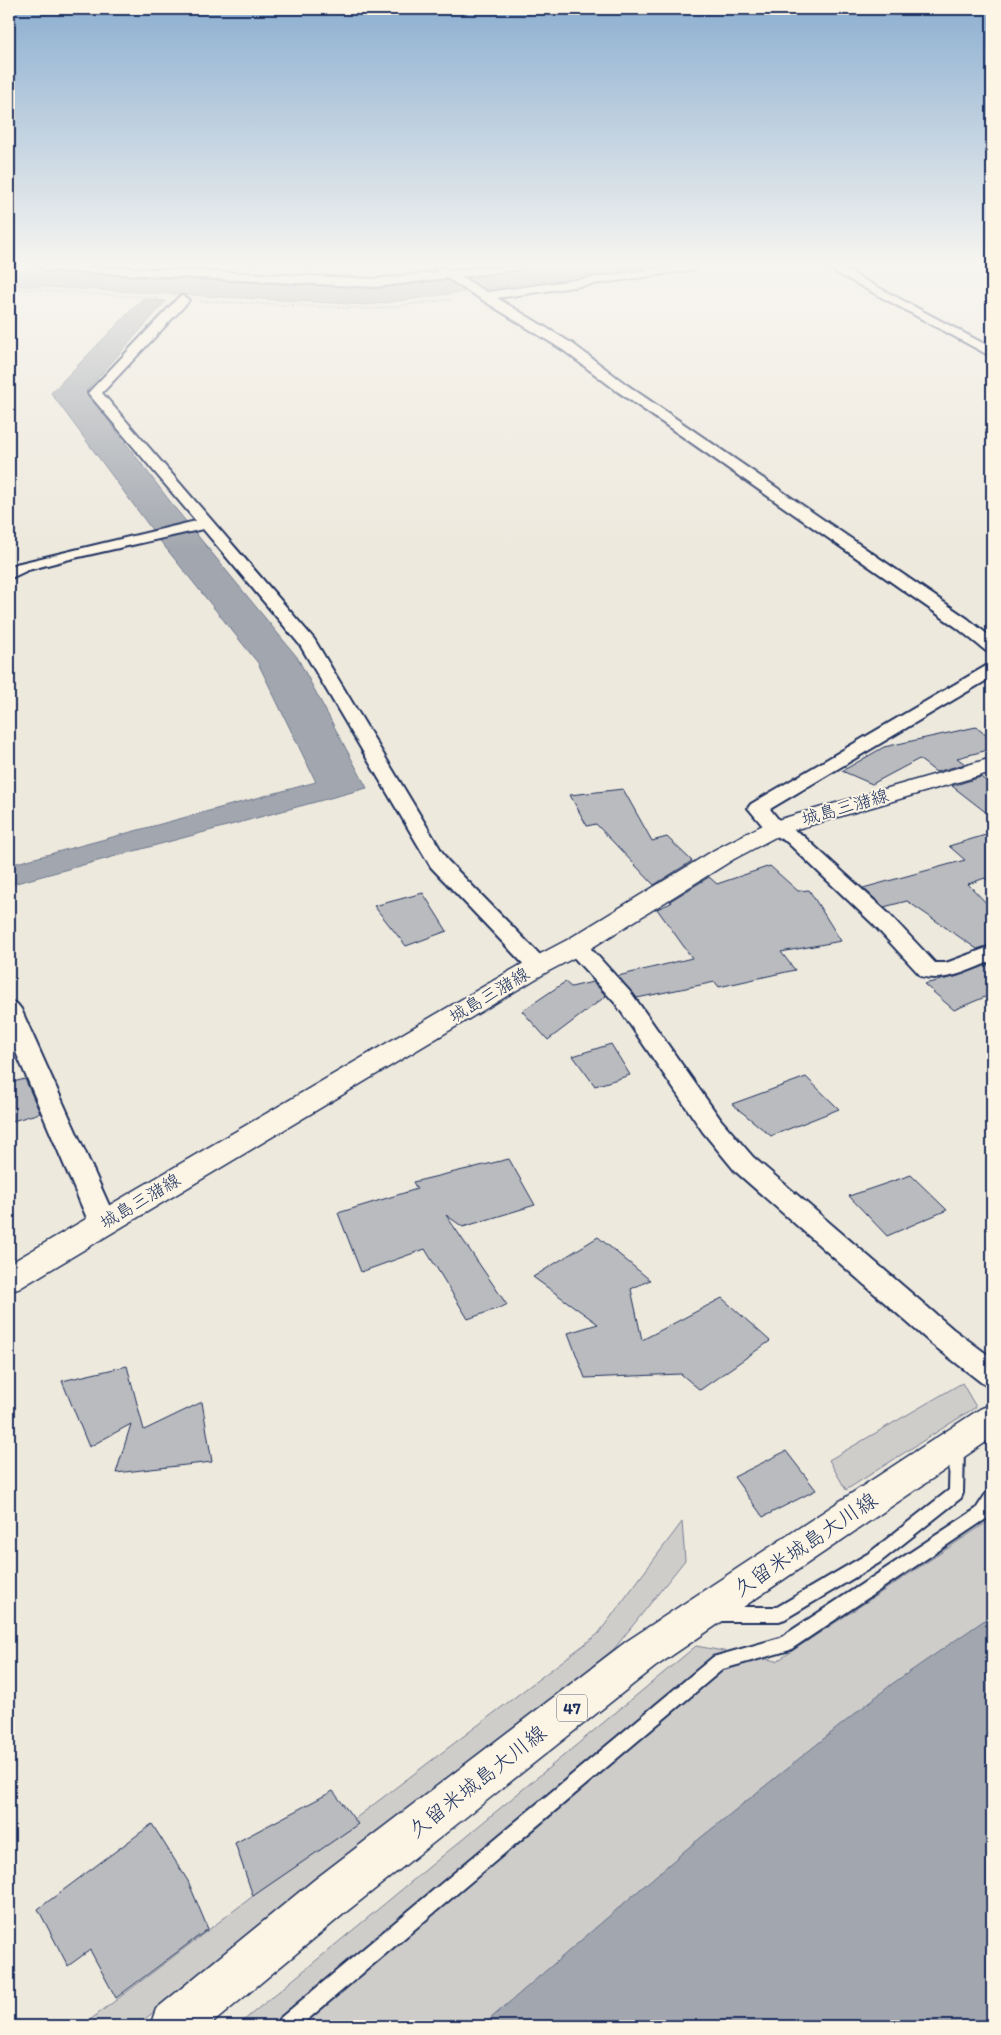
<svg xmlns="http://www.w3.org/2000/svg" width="1001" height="2035" font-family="Itim,'Klee One',sans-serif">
<rect width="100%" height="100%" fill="#eee9dd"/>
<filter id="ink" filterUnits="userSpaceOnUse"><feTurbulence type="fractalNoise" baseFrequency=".02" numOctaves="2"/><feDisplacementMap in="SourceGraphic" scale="10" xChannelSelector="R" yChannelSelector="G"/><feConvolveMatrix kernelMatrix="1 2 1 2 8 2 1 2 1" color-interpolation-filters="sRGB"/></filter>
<g filter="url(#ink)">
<path fill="#cfcdca" stroke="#757e94" d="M962,1383L976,1407L846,1490L829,1460Z
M992,1519V1615L892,1684L688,1848L482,2026H237L696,1646L777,1661Z
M682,1522L685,1560L614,1649L136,2026H82L598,1634Z"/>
<path fill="#a2a7af" stroke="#6c778f" d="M521,267H648L368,305L9,285V270L228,282L371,287Z
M142,299L166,301L86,391L175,508L297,657L367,788L9,885V865L316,782L258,663L161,542L51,393Z
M992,1615V2026H482L688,1848L892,1684Z"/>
<path fill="#babbbe" stroke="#1b2f5e" d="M976,727L992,740V749L957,758L965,764L936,772L919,759L872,784L842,771L884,747Z
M981,777L992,786V817L952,786Z
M623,789L652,841L667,837L692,861L654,885L596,824L587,826L570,795Z
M992,833V885L985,878L968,884L992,909V944L977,949L907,901L884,907L863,888L965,860L949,846Z
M770,866L798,891L809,890L841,941L781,952L795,970L719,987L715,982L637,998L618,976L692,958L657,909L671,903L670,901L709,877L717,884Z
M423,893L447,931L406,946L374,906Z
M992,963V994L954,1010L924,984L958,976Z
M565,982L571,987L593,982L606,996L548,1040L522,1011Z
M611,1044L630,1075L595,1086L573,1056Z
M806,1077L839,1109L771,1136L732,1104Z
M25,1079L40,1113L9,1122V1083Z
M509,1159L535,1205L463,1227L446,1215L507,1305L468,1319L425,1249L361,1272L338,1213L417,1189L413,1182Z
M911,1175L947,1210L887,1236L849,1196Z
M598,1237L650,1280L631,1289L642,1340L722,1298L770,1341L700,1390L681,1374L585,1378L568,1333L598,1324L533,1277Z
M127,1366L144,1430L202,1402L212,1462L116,1473L131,1424L89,1447L62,1381Z
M786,1451L816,1490L763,1517L734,1477Z
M333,1791L358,1824L253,1896L235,1843Z
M152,1824L188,1881L208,1929L116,1998L90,1950L68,1966L38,1909Z"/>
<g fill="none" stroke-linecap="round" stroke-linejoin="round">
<g stroke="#1b2f5e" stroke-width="4">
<path id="lane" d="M957,1442L962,1444L964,1448L963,1493L961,1498L879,1563L785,1619L779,1621H717L711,1619L709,1614L711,1609L717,1607H777L869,1553L949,1490L950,1448L952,1444Z
M992,1491V1510L986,1519L790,1650L723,1669L300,2026H277L279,2019L713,1657L780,1638L976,1509L987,1492Z"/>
</g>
<g stroke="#1b2f5e" stroke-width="4">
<path id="street" d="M40,267H108L375,279L438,272L432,267H444L451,271L487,267H518L517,269L513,270L461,277L487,292L671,267H697L696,269L692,270L497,298L573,344L627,385L968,619L992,638V652L986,651L956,627L617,391L563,350L447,278L375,287L46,270Z
M826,267H840L992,348V357Z
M183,296L189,300L187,303L102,393L314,639L447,860L546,961L549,966L546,971L538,973L530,971L431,867L300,645L203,529L70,559L28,570L9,579V568L16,564L196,521L88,393L179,297Z
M992,665V677L770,809L782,824L801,834L888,913L935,963H946L992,946V961C969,970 946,983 921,976L872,923L787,842L768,832L748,808L751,804L986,666Z
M576,939L584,941L632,994L721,1120L753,1157L953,1329L992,1358V1386L982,1383L933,1345L735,1171L703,1132L616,1004L568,951L565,946L568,941Z
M9,1001L17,1004L21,1009L117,1223L113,1230L103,1233L93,1230L89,1223L9,1036Z"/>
</g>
<g stroke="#1b2f5e" stroke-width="3">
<path id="secondary" d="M992,758V772L783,833L734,859L585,952L547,972L20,1288L9,1292V1264L529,960L567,940L716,849L767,823Z"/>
</g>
<g stroke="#1b2f5e" stroke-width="3">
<path id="primary" d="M992,1404V1438L655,1667L346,1912L209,2026H150L156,2009L314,1880L627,1641L980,1409Z"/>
</g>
<path stroke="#1b2f5e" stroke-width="2" stroke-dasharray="0.5 2" stroke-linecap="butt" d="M9,288L158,298
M201,301L375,309L452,299"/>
<use href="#lane" fill="#fcf5e5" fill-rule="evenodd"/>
<use href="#street" fill="#fcf5e5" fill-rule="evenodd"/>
<use href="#secondary" fill="#fcf5e5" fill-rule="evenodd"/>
<use href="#primary" fill="#fcf5e5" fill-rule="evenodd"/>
</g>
</g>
<linearGradient id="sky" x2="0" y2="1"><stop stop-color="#8cafd1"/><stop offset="0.48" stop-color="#f7f5f0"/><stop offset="1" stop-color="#f7f5f0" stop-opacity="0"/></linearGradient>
<rect width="1001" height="551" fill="url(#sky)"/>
<g text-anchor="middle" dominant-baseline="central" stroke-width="4" stroke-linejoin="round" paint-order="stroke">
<rect fill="#fcf5e5" stroke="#5e6a86" stroke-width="1" x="557" y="1694.5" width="30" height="27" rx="4"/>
<g font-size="16" font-weight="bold" fill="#1b2f5e">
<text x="572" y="1708">47</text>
</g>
<g font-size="18" fill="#1b2f5e" stroke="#fcf5e5">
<text transform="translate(845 807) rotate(-16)">城島三潴線</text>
<text transform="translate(489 995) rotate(-31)">城島三潴線</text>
<text transform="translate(140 1201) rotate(-31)">城島三潴線</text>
</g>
<g font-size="21" fill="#1b2f5e" stroke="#fcf5e5">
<text transform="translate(805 1544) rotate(-34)">久留米城島大川線</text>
<text transform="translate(477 1781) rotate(-38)">久留米城島大川線</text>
</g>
</g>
<rect width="1001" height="2035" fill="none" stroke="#fcf5e5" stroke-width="30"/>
<rect x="15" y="15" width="971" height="2005" fill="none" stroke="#1b2f5e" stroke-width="2" filter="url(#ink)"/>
</svg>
